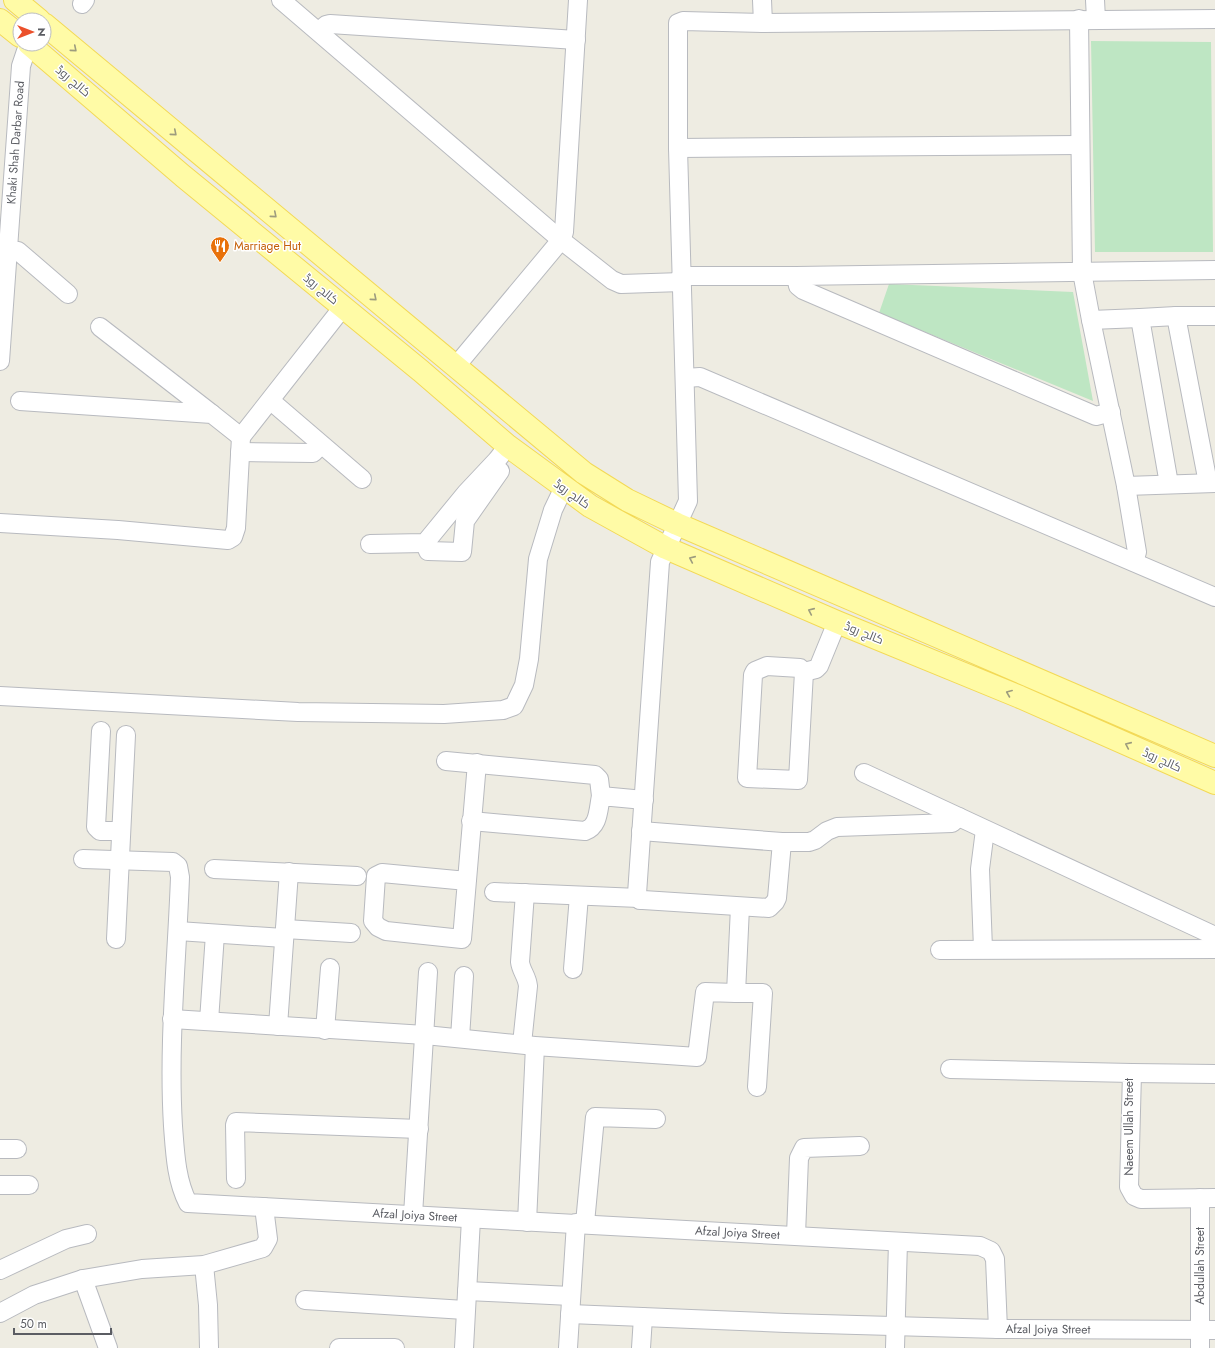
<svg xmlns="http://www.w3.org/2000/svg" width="1215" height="1348" font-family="Jost,Cairo,sans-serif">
<rect width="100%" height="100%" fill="#eeece2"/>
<path fill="#bee6c3" d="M1091,41L1211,42L1213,252H1095Z
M889,284L1073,292L1093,401L879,313Z"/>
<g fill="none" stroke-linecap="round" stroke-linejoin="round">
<g stroke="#b8babf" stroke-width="20">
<g id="minor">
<path d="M281,0L561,240L612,280L621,284L682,282"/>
<path d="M762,0L763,23"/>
<path d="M1095,0L1096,19"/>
<path d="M82,4L85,0"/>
<path d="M1079,19L1082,272L1091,320L1126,486L1137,552L1134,562"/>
<path d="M319,31L326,25L330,24L576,40"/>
<path d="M678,148L1079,145"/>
<path d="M8,250L18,251L68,294"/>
<path d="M681,276H796L1215,270"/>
<path d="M796,276L798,286L803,290L1096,416L1111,412"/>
<path d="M1176,316H1215"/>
<path d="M1091,320L1140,318"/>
<path d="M100,327L212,414"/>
<path id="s1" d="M0,361L21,66L26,51L31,46"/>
<path d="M456,366L561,240L564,232L578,0"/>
<path d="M685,378L700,377L1215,597"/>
<path d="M20,401L212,414L241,437L343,307"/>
<path d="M271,401L362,479"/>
<path d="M240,452L313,453L321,445"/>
<path d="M1169,484L1140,318L1176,316L1208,483"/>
<path d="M1126,486L1215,483"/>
<path d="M0,523L118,530L228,540L233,537L236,528L241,437"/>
<path d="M425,543L428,551L462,552L465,521L500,471"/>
<path d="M370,544L425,543L466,493L497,460L508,446"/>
<path d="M767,666L800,668L804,672L798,780L747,778L753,675L755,671Z"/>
<path d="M804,672L816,669L819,666L837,622"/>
<path d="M0,696L298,712L444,714L503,710L514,706L524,685L529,659L538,559L553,510L563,489"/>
<path d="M101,731L96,827L100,831H121"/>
<path d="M446,761L595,775L599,779L601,796"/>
<path d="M864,773L1215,936"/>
<path d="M471,821L585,831C599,826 598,810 601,796L644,800"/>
<path d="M641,831L782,842H809L815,840L827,831L837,827L952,823L959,817"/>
<path d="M782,842L777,898L775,902L769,908L643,900H640L637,894L660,562L688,501L678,148V23L683,21L763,23L1215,19"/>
<path id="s2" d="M83,859L173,862L178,866L180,877C177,960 168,1043 173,1126C175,1152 176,1180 188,1203L980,1246L991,1251L995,1259L998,1329L1215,1330"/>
<path d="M214,869L357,876"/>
<path d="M467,881L382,873L376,876L373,921L378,927L386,931L462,939L477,763"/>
<path d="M494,892L639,898"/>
<path d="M740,907L736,993H763L757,1087"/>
<path d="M285,929L351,933"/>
<path d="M178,931L284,938"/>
<path d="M116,939L126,735"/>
<path d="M983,949L980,869L985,830"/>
<path d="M940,950L1215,949"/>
<path d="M573,969L579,896"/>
<path d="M172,1019L425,1035L535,1046L697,1057L705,992L736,993"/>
<path d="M209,1021L215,934"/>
<path d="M278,1026L289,872"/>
<path d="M325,1030L330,968"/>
<path d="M460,1038L464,976"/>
<path d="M522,1044L528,986C527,976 521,971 520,962L525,893"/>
<path d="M950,1069L1132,1073L1129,1187L1134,1196L1141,1199L1215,1198"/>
<path d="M1132,1073L1215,1074"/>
<path d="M0,1149H17"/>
<path d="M236,1179L235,1125L236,1122L419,1129"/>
<path d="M0,1185H29"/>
<path d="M1200,1198V1348"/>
<path d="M413,1215L428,972"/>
<path d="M527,1222L535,1046"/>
<path d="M585,1223L595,1117L656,1119"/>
<path d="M796,1235L799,1158L804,1148L860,1146"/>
<path d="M204,1265L208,1305L209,1348"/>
<path d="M0,1270L66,1239L87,1234"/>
<path d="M83,1279L108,1348"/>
<path d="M467,1291L571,1296"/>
<path d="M305,1300L465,1310"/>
<path d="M0,1313L34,1295L83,1279L142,1269L204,1265L263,1248L268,1239L264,1207"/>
<path d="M570,1314L786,1323L998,1329"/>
<path d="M339,1348H395"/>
<path d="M464,1348L471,1219"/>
<path d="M568,1348L576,1223"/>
<path d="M641,1348L643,1317"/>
<path d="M895,1348L898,1242"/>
</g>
</g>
<g stroke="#f3d956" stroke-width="24">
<path id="major" d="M15,0L39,20
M0,20L20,36
M44,24L584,473L627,500L677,524L1215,756
M29,44L183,176L421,371L508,446L590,506L666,548L837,622L1020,697L1215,783"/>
</g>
<use href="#minor" stroke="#fff" stroke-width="18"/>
<use href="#major" stroke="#fffba6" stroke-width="22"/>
</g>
<defs><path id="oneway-chevron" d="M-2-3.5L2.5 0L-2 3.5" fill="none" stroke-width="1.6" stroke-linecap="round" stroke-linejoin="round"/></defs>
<g stroke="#9d9c7e">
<use href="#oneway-chevron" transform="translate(74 49) rotate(40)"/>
<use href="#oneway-chevron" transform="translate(174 133) rotate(40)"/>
<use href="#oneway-chevron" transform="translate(274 215) rotate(40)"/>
<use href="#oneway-chevron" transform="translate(374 298) rotate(40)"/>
<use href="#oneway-chevron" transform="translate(692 559) rotate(-156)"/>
<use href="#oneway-chevron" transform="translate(811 611) rotate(-156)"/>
<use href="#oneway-chevron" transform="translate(1009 693) rotate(-158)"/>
<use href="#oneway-chevron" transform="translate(1128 745) rotate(-156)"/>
</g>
<defs>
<g id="restaurant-pin" transform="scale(1)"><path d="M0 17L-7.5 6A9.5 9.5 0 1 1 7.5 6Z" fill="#e8710a" stroke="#fff"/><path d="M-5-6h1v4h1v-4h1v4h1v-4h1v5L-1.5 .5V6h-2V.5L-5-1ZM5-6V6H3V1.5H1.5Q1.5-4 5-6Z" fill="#fff"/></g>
</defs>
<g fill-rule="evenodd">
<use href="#restaurant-pin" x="220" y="246"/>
</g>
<g text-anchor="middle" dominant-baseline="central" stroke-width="3" stroke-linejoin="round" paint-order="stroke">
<g font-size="12" fill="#5b5d63" stroke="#fff">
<text transform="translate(73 81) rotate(40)">کالج روڈ</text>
<text stroke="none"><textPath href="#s1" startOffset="219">Khaki Shah Darbar Road</textPath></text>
<text transform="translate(321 289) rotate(39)">کالج روڈ</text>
<text transform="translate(572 494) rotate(35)">کالج روڈ</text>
<text transform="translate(864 633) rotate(22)">کالج روڈ</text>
<text transform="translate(1162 760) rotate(24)">کالج روڈ</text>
<text transform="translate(1129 1127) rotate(-90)">Naeem Ullah Street</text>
<text stroke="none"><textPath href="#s2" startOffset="663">Afzal Joiya Street</textPath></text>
<text stroke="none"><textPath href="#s2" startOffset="986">Afzal Joiya Street</textPath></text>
<text transform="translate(1200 1266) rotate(-90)">Abdullah Street</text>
<text stroke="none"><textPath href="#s2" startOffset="1370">Afzal Joiya Street</textPath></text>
</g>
<g font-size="12" fill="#c56008" stroke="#fff" text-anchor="start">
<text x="234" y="246">Marriage Hut</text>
</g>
</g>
<g transform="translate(32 32) rotate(90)"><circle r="19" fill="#ffffff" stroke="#bdbec1"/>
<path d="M0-3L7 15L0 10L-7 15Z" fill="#eb502b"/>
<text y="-6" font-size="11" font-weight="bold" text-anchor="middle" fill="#5b5d63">N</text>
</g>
<path d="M14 1328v6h97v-6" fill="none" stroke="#5b5d63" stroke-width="2"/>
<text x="20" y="1328" font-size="12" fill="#5b5d63" stroke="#ffffff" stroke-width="3" paint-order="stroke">50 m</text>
</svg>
